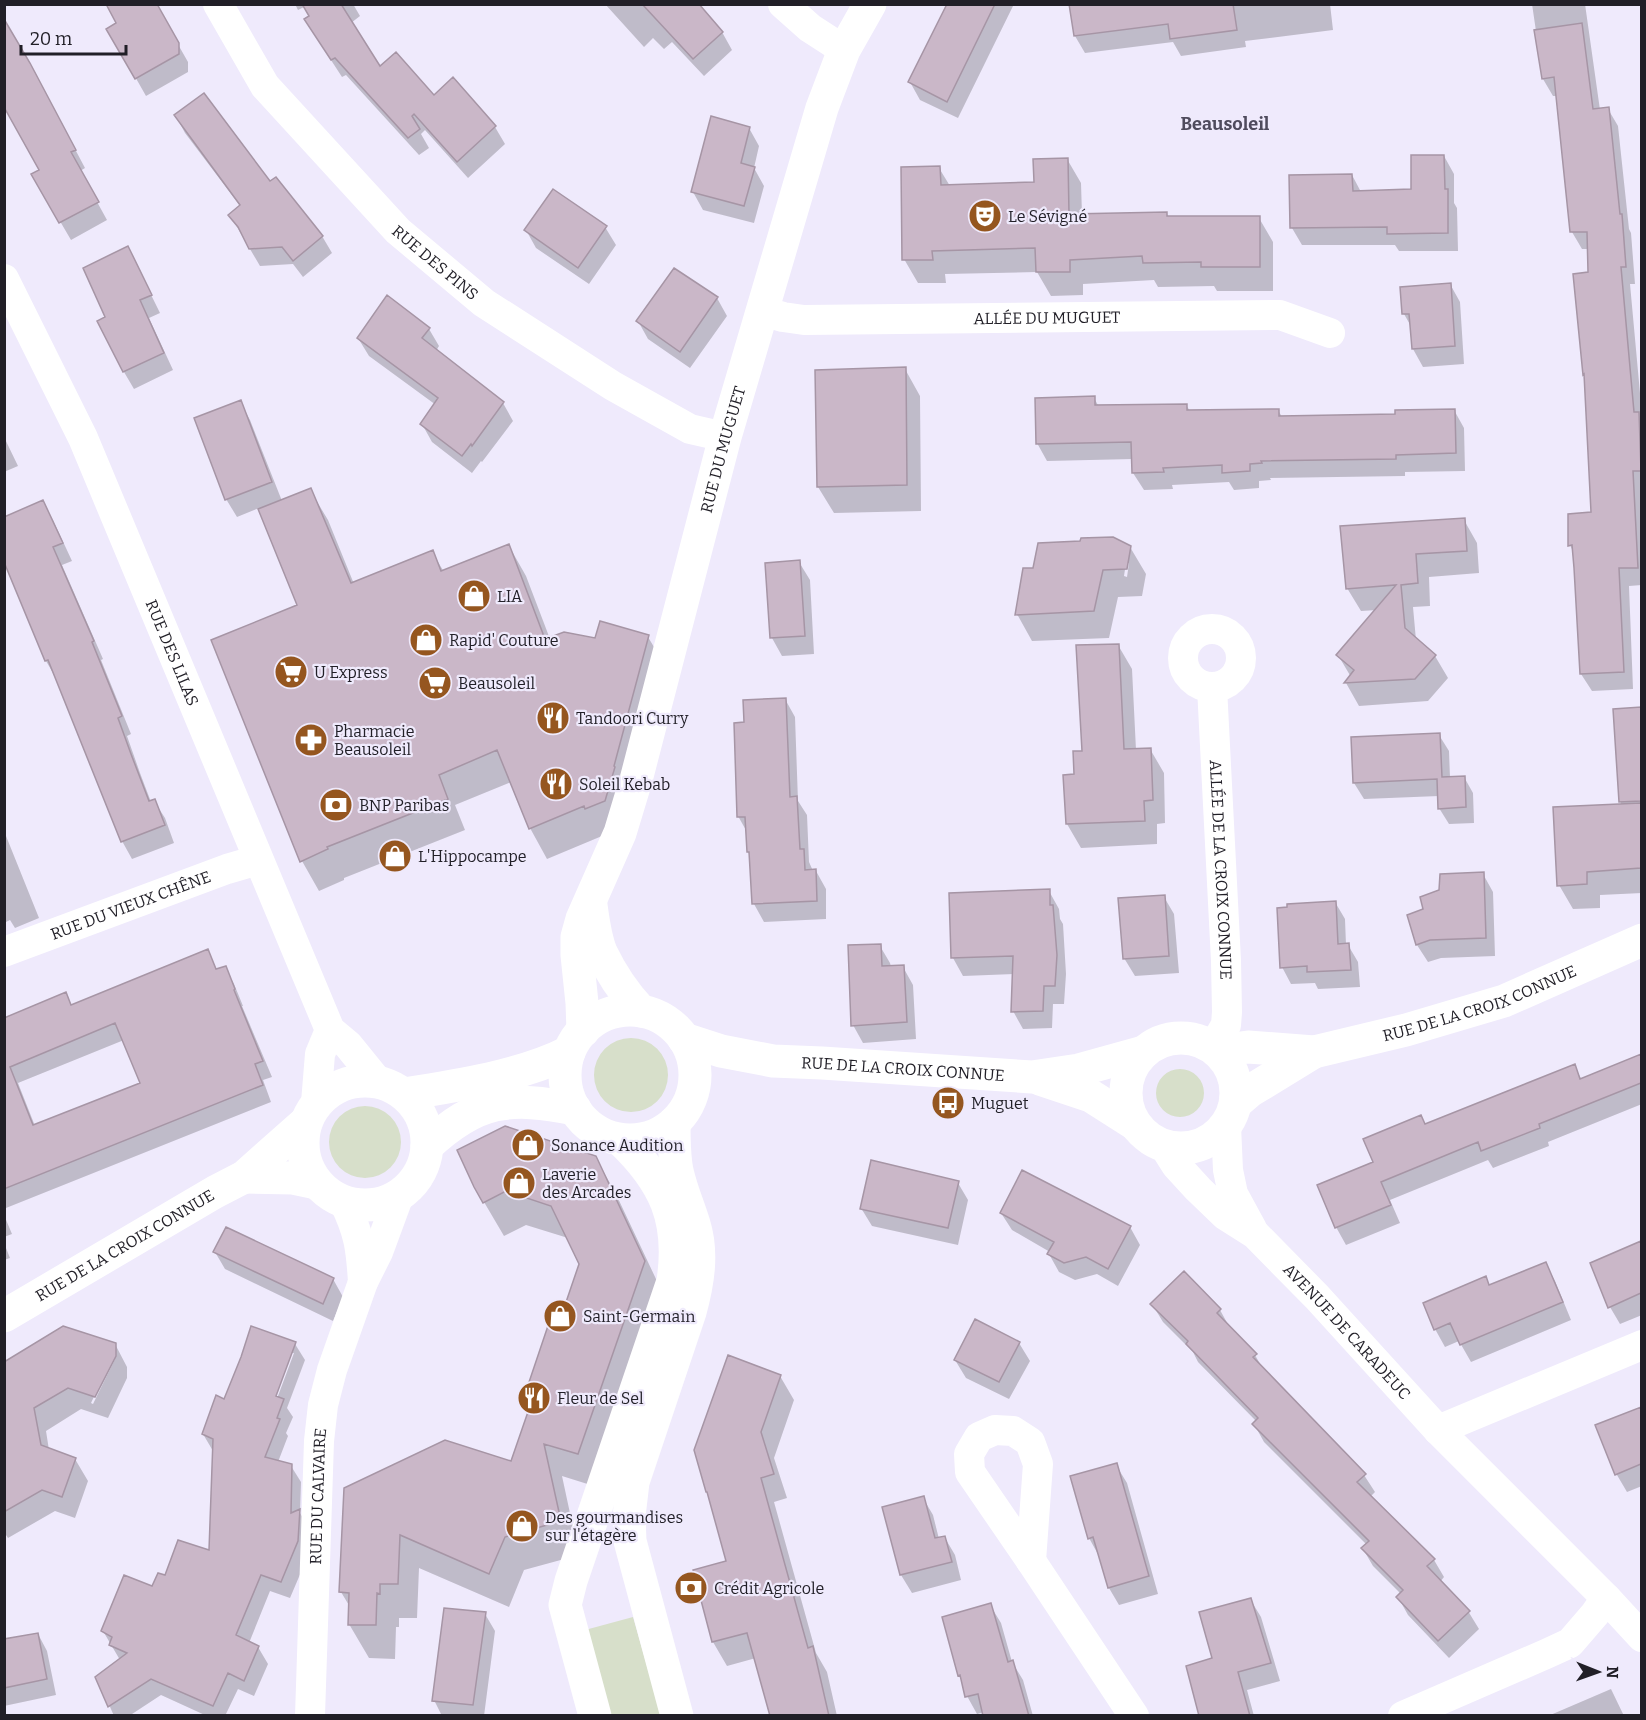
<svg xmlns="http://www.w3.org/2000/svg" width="1646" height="1720" font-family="Bitter,serif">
<rect width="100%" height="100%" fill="#efeafc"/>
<path fill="#d7dfca" d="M594 1075a37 37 0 1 1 74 0a37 37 0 1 1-74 0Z
M1156 1093a24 24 0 1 1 48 0a24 24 0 1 1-48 0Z
M329 1142a36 36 0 1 1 72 0a36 36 0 1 1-72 0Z
M633,1617L661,1715H609L585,1630Z"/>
<path fill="#0003" fill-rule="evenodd" d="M155,4L188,62V72L146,96L108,29Z
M295,4H353L360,16L351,23L380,69L434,97L495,127L505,144L468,178L425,130L421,134L429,148L419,155L346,75L342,77L316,37L310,17L304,7L298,10Z
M605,4H697L722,32L732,50L704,76L672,42L664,49L653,38L644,47Z
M948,4H1014L958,118L920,100L910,82Z
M1071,4H1330L1333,30L1245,41L1246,47L1181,56L1173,42L1085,53L1075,36Z
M1532,4H1585L1600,110L1608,109L1618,126L1629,229L1631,233L1635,284H1630L1642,415V585L1629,586L1633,689L1592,691L1581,674L1574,553L1570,545L1593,514L1589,249H1582L1572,232L1558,96H1553L1543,79Z
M40,83L85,168L80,171L107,220L71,240L33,175L41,171Z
M176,116L270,183L322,236L332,253L303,277L293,264L260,266L230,215L241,207L185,133Z
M749,128L759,146L754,168L764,186L754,223L703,210L693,192Z
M1444,156L1454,174V203L1457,208L1458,251H1399L1395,245H1302L1292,228L1352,175L1361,192L1412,190Z
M1067,159L1081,183L1082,215L1166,213L1169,217L1259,218L1273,242V291H1217L1214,286L1158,287L1154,280L1083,284V295L1051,296L1037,272L945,274L946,283H918L904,259L939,168L950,186L1035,183Z
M605,227L616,245L589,284L536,248L526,230Z
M128,248L160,313L149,318L173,370L134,389L124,372L107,317Z
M674,270L717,298L727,316L690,368L648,339L638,321Z
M1450,284L1460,302L1464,364L1423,367L1413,349L1412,328L1404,314Z
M429,329L439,346L436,351L503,403L513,421L482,462L481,461L472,473L432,442L422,424L436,405L369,356L358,338Z
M905,369L920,396L921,511L834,513L818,487Z
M1094,398L1099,407L1186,405L1190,411L1278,410L1282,417L1397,416L1454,410L1464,428L1465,471L1405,472V476L1270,478L1271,480L1259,481V488L1234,490L1229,482L1172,485L1173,489L1144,490L1133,473V459L1047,461L1037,443Z
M240,402L250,420L282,501L310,490L328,520L354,584L432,552L444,572L509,546L526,576L550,639L596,640L648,637L666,667L602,836L547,859L530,828L511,782L455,805L465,830L344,878V880L319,891L302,861L299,606L259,508L237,517L226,499Z
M4,437L18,466L4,472Z
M43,502L53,520L72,561L62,565L103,659L101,660L131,734L127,736L140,773L151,802L154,801L165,818L174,843L132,859L122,841L56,678L46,661L14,581L4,564V519Z
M1464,520L1477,543L1479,573L1429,577L1430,606L1413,607L1416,640L1435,656L1448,678L1428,701L1359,706L1346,683L1351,677L1338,655L1377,610L1361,611L1347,588Z
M1130,547L1146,574L1142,596L1118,597L1109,638L1032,641L1017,614L1035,569ZM1126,563H1129L1127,577L1124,576Z
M799,562L810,580L814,654L782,656L772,638L767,564Z
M1118,645L1132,669L1136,750L1150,749L1164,773L1165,823L1157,824V844L1081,848L1067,824L1075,776Z
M785,699L795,717L798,801L807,815L809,862L813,871H816L826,889V919L764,922L754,904L751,857L748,852L747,832L738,816L746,724Z
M1642,708V893L1600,895V908L1573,909L1559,885L1621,805L1615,710Z
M1439,735L1449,751L1450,778L1464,777L1473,793L1474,823L1449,824L1439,808V796L1364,799L1354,783L1353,738Z
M4,831L39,918L15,928L10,920L4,923Z
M1483,874L1493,892L1495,956L1441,958L1428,962L1417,945L1409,916L1425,910Z
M1049,891L1059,909L1060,919L1063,924L1066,974L1064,1004H1053L1052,1028L1023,1029L1013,1011L1014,974L963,976L953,958Z
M1164,897L1174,914L1179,973L1135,976L1124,958Z
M1335,902L1345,919L1346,945H1348L1358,962L1360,987L1318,989L1315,983L1291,984L1282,967Z
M880,946L890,963L891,967H903L913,985L916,1039L863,1043L853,1025Z
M207,951L217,970L225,968L234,984L243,1006H242L272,1077L263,1080L271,1102L6,1208L4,1204V1019L65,994L72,1006ZM124,1040L142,1084L35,1126L18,1083Z
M1642,1056V1104L1548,1142L1549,1146L1493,1168L1488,1160L1390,1200L1400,1223L1346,1245L1336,1227L1375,1163L1426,1126L1574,1066L1582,1080Z
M459,1151L595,1157L615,1192L664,1296L597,1487L562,1476L579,1555L524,1570L509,1607L419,1568L417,1618H399V1627H396L395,1659L369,1658L349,1624L350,1607L341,1592L346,1489L511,1463L530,1409L525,1399L565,1310L581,1264L568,1238L526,1225L504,1236L484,1202Z
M958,1183L968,1200L958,1245L872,1226L861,1208Z
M1001,1213L1130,1227L1140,1245L1118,1286L1097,1274L1075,1280L1059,1272L1049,1254L1050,1252L1012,1230Z
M4,1215L12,1234L4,1237Z
M4,1243L10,1258L4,1260Z
M1642,1243V1315L1620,1324L1610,1307L1592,1264Z
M215,1252L333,1279L343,1297L333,1321L225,1269Z
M1545,1263L1555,1281L1571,1320L1471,1362L1459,1341L1445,1347L1435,1329L1485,1278L1490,1286Z
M1152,1304L1220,1310L1230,1328L1255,1355L1264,1371L1364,1475L1375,1492L1370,1497L1434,1560L1444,1577L1440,1582L1468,1611L1479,1629L1449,1658L1408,1615L1398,1597L1401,1594L1373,1566L1363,1549L1367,1545L1264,1442L1254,1424L1257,1422L1198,1362L1193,1352L1163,1322Z
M1019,1343L1030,1361L1009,1399L966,1378L955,1360Z
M115,1344L127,1367V1378L108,1418L81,1409L46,1431L49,1450L75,1459L88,1481L75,1518L55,1511L8,1538L4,1532V1364ZM112,1359H115L93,1404L91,1403Z
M295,1344L305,1360L287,1408L293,1417L286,1433L288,1436L278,1462L291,1466L301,1482L300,1513L308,1527L307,1558L290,1598L270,1591L249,1643L258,1647L268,1664L254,1696L238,1689L225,1716H207L161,1695L129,1716H114L97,1677L120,1660L103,1631L166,1577L211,1552L213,1451L203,1434L225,1400ZM291,1353H294L275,1404L272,1403Z
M780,1376L794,1400L774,1458L787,1498L774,1502L816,1653L827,1672L837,1716H772L756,1658L727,1666L713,1642L728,1562L710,1497Z
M1642,1409V1486L1627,1492L1617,1475L1597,1426Z
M1116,1465L1127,1483L1158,1594L1119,1605L1109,1588L1099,1556L1089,1538Z
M923,1498L933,1515L939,1539L945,1538L955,1555L961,1580L912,1593L901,1575L884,1508Z
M1250,1599L1261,1617L1280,1681L1247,1690L1254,1716H1201L1214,1659Z
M990,1605L1001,1623L1012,1662L1023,1680L1033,1716H985L984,1712L977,1714L967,1696Z
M485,1614L495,1631L484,1716H442L434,1700Z
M38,1634L47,1651L56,1695L4,1706V1641Z
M1611,1689L1624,1716H1548Z"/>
<path fill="#cab7c8" stroke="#a695a5" stroke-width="1.5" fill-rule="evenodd" d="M106,4H157L179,43V54L135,79L106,29L116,23Z
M302,4H341L380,66L396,52L434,95L453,77L496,126L457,162L414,114L412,116L420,129L408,138L335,58L331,60L304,19L309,16Z
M642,4H699L723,32L693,59Z
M947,4H995L947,102L908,82Z
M1069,4H1233L1237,30L1170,39L1168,24L1074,36Z
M4,19L30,63L76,150L71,152L99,202L59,223L31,174L39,170L4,107Z
M1582,23L1593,109L1609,107L1620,214H1622L1626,267H1621L1634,412H1639L1641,471H1633L1638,568H1619L1624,672L1580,674L1574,568L1572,545L1568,546V514L1591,512L1584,374L1583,375L1573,274L1588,272L1587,232H1570L1554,77L1542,79L1534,30Z
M204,93L270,181L276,177L323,236L293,261L282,247L249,249L238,227L228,215L240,205L174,115Z
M711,116L750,127L741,163L755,167L744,206L691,192Z
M1411,155H1444L1445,189H1448V233L1387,234V227L1290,228L1289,175L1352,174L1353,191L1411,189Z
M1068,158L1069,214L1167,212V216H1260V267H1201V262L1143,263L1142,256L1070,260V272H1036L1035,248L932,251L933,260H902L901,167L940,166L941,185L1034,182L1033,159Z
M553,189L607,226L578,268L524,230Z
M128,246L152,295L140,300L164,353L123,372L97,321L105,317L83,268Z
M674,268L718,297L680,352L636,321Z
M1451,283L1455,346L1412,349L1409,314H1402L1400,287Z
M387,295L430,328L422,338L504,402L472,446L471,444L462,456L420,424L438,398L357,338Z
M906,367L907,485L817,487L815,370Z
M1095,396V405L1187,404V410L1279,409V416L1395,414V410L1455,409L1456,453L1396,455V459L1261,461L1262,463L1250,464V471L1222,473V465L1163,468L1164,472L1132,473L1131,442L1036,444L1035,398Z
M241,400L272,482L225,500L194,418Z
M311,488L351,583L433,550L441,571L509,544L545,639L564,632L595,638L600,621L649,635L614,766L615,767L605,801L585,809L584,806L529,829L497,750L439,775L448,799L327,847L328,849L300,862L211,640L297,605L258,509Z
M43,500L63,543L53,547L94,641L92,642L122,716L118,718L131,754L149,801L155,799L165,825L121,842L48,660L45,661L4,562V517Z
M1465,518L1467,551L1416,554L1418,583L1401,585L1405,628L1436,655L1415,679L1344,683L1354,670L1336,655L1396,585L1346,589L1340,526Z
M1113,537L1131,546L1127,569L1103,570L1094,611L1015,615L1023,568H1033L1038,543L1080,541L1081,538Z
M800,560L805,636L770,638L765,563Z
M1119,644L1124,749L1151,748L1153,800L1144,801L1145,821L1066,824L1063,775L1074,774L1073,751H1082L1076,645Z
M786,698L790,797L797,796L800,849H804L805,870L816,869L817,901L752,904L749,852H747L745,817H737L734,723L744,722L743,700Z
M1641,707V801L1619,802L1613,709Z
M1440,733L1442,777L1465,776L1466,807L1438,809L1437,779L1353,783L1351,737Z
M1641,803V868L1587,872V884L1557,886L1553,807Z
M1484,872L1486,938L1430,940L1416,945L1407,915L1423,909L1420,897L1439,890L1440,874Z
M1050,889V905H1053L1057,955L1055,986H1044L1043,1011L1011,1012L1013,956L951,958L949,893Z
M1165,895L1169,956L1123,959L1118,898Z
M1336,901L1338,944L1349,943L1351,970L1307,972V966L1280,968L1277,908L1287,907V904Z
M881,944L882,966L904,965L907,1022L851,1026L848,945Z
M208,949L216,969L226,966L235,989L234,990L263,1061L255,1064L263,1085L4,1189V1018L66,992L71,1005ZM115,1023L140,1083L33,1125L10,1067Z
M1641,1054V1083L1539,1124L1540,1128L1481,1151L1478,1142L1381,1182L1391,1205L1335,1228L1317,1185L1373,1162L1363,1139L1421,1115L1425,1124L1575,1064L1580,1079Z
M505,1126L596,1156L645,1261L578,1454L544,1444L561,1521L505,1537L489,1574L400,1535L398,1584H380V1594L377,1593L376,1625H348L349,1593L339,1592L344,1488L445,1440L511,1461L530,1406L523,1400L555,1305L564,1308L579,1264L551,1206L506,1191L483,1203L474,1187L457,1150Z
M871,1160L959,1181L948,1228L860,1209Z
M1022,1170L1131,1226L1108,1269L1086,1257L1064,1263L1047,1254L1054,1242L1000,1213Z
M226,1227L334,1278L323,1304L213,1252Z
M1641,1241V1293L1608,1308L1590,1263Z
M1546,1262L1563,1302L1460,1345L1450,1323L1434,1330L1423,1303L1486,1276L1489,1285Z
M1184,1271L1221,1309L1217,1313L1257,1354L1253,1357L1366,1474L1357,1482L1435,1559L1427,1566L1470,1611L1438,1641L1396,1597L1403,1590L1361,1548L1369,1541L1252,1424L1258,1418L1186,1344L1188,1341L1150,1304Z
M975,1319L1020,1342L999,1382L954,1360Z
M63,1326L116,1343V1356L95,1397L68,1388L34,1408L41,1445L76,1458L62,1497L42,1490L4,1512V1362Z
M251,1326L296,1342L276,1396L284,1399L277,1418L280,1419L265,1457L292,1464L291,1513L300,1509L298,1541L281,1582L261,1575L236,1635L259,1646L244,1681L228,1673L213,1706L151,1679L108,1707L95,1677L127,1653L109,1645L112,1637L101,1631L124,1575L152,1586L158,1573L165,1575L178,1540L209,1550L213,1439L202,1434L216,1395L224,1399L241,1357Z
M728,1355L781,1375L761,1432L774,1474L761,1478L808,1648L813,1646L829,1716H770L747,1633L712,1642L693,1570L726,1561L707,1492H706L694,1450Z
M1641,1407V1464L1615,1475L1595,1425Z
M1117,1463L1149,1576L1108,1588L1093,1537L1088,1539L1070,1476Z
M924,1496L935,1538L945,1536L952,1562L900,1575L882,1507Z
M1251,1598L1271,1663L1238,1672L1250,1716H1199L1186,1666L1212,1658L1199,1612Z
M991,1603L1008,1662L1013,1660L1029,1716H983L978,1694L965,1697L960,1675L958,1676L942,1617Z
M444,1608L486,1612L473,1705L432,1701Z
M38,1633L47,1679L4,1688V1639Z"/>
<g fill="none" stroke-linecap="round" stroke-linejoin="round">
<g stroke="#fff" stroke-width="30">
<path id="s1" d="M218,4L265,86L398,231L484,303L613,386L690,429L725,437"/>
<path d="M783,4L810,28L844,50"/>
<path id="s2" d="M4,279L83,438L330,1030L348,1045L378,1082"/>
<path id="s3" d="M762,311L783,317L804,320L1280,315L1330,333"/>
<circle cx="1212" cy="658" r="29"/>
<path id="s4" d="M1212,687L1226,961L1227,1012L1226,1025L1213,1047"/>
<path id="s5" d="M4,952L227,869L258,860"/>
<path d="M316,1103L320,1054L330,1030"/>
<path d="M1226,1126L1228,1170L1233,1194L1252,1229"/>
<path id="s6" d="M1164,1146L1176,1165L1198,1189L1225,1215L1255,1234L1317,1297L1438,1430L1606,1598L1642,1637"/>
<path d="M344,1202C359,1232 361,1249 363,1282"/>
<path d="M995,1430L1013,1431L1030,1442L1038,1464L1031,1561L970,1472L969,1454L979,1437Z"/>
<path d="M1438,1430L1642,1345"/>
<path d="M1031,1561L1134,1716"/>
<path id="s7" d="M310,1716L319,1441L323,1405L332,1370L363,1282L378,1252L399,1195"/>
<path d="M1403,1716L1546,1654L1570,1643L1595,1614L1606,1598"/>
</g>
<g stroke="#fff" stroke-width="33">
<path d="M591,905C593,920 595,937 601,952C611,973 625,994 641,1011"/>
<circle cx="630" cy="1075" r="65"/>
<path id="s8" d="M583,1031L582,1003L577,955V937L582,919L620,833L636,780L725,437L822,108L844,50L870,4"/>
<circle cx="1181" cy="1093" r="55"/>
<path id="s9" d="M684,1039L721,1051L773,1061L822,1063L1032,1077L1079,1070L1144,1052"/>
<path id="s10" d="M1221,1054L1234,1049L1248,1047L1314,1052L1406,1030L1504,1001L1642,940"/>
<path d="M1040,1079L1091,1096L1135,1124"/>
<circle cx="365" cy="1143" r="62"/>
<path d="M404,1094C456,1086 522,1076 569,1052"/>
<path d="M1236,1103L1250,1091L1314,1052"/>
<path d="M674,1123C674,1137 674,1151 676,1165C679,1185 688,1204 694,1224C703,1253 698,1283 690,1312L633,1482L629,1516L630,1541L677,1716"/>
<path d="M427,1146C477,1099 510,1096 575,1109"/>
<path d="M244,1177L293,1178L317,1183"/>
<path id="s11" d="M4,1316L215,1192L244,1177L306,1122"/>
<path d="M595,1716L565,1605L571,1581L673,1281C682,1220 665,1182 621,1140"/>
</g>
</g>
<defs>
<g id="theatre-disc" transform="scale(1.725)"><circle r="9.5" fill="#95561f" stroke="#efeafc"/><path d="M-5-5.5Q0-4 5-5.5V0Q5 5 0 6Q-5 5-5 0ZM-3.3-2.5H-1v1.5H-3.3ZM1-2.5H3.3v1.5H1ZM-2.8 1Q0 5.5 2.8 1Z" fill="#fff"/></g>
<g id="shop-disc" transform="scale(1.725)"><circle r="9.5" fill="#95561f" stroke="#efeafc"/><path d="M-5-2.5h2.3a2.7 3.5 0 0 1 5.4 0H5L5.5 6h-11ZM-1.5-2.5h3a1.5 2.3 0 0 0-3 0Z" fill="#fff"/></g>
<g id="supermarket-disc" transform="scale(1.725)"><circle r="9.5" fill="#95561f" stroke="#efeafc"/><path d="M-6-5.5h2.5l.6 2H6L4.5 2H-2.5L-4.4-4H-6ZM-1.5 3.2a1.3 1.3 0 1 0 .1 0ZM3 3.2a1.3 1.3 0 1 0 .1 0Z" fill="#fff"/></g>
<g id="restaurant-disc" transform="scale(1.725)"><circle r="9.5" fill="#95561f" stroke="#efeafc"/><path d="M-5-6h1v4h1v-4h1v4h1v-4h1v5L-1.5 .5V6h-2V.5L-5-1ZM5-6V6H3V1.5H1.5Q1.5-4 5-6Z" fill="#fff"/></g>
<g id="pharmacy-disc" transform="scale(1.725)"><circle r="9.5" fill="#95561f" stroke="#efeafc"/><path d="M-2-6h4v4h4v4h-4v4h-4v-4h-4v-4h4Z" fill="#fff"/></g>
<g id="bank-disc" transform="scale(1.725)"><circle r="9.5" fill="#95561f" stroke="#efeafc"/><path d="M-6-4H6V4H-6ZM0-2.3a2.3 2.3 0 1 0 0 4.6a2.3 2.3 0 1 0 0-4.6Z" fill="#fff"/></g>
<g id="bus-disc" transform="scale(1.725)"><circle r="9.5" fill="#95561f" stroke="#efeafc"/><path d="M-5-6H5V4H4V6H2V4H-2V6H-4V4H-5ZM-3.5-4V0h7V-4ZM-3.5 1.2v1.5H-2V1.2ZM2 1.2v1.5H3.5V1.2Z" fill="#fff"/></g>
</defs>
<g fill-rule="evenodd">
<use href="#theatre-disc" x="985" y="216"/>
<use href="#shop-disc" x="474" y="596"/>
<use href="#shop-disc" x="426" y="640"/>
<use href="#supermarket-disc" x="291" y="672"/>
<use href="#supermarket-disc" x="435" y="683"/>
<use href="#restaurant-disc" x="553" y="718"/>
<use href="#pharmacy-disc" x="311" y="740"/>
<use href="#restaurant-disc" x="556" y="784"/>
<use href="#bank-disc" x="336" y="805"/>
<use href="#shop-disc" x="395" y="856"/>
<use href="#bus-disc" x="948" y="1103"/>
<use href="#shop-disc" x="528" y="1145"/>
<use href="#shop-disc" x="519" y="1183"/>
<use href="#shop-disc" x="560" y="1316"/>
<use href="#restaurant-disc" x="534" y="1398"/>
<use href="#shop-disc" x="522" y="1526"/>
<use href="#bank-disc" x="691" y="1588"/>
</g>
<g text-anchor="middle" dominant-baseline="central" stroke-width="4.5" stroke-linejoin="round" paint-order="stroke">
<g font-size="16" fill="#211f27" stroke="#efeafc" text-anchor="start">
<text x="1008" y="216">Le Sévigné</text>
<text x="497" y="596">LIA</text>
<text x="449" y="640">Rapid' Couture</text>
<text x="314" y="672">U Express</text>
<text x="458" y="683">Beausoleil</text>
<text x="576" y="718">Tandoori Curry</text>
<text x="334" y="731">Pharmacie<tspan x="334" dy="18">Beausoleil</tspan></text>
<text x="579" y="784">Soleil Kebab</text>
<text x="359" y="805">BNP Paribas</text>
<text x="418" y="856">L'Hippocampe</text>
<text x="971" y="1103">Muguet</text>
<text x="551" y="1145">Sonance Audition</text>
<text x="542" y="1174">Laverie<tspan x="542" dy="18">des Arcades</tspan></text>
<text x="583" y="1316">Saint-Germain</text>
<text x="557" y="1398">Fleur de Sel</text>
<text x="545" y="1517">Des gourmandises<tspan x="545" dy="18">sur l'étagère</tspan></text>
<text x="714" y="1588">Crédit Agricole</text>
</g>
<g font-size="16" fill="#211f27" stroke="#efeafc">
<text stroke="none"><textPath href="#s1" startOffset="340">RUE DES PINS</textPath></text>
<text stroke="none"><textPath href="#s3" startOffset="286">ALLÉE DU MUGUET</textPath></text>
<text stroke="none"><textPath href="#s8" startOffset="604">RUE DU MUGUET</textPath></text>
<text stroke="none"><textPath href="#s2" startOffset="410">RUE DES LILAS</textPath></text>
<text stroke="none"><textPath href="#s4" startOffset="183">ALLÉE DE LA CROIX CONNUE</textPath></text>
<text stroke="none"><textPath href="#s5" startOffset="135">RUE DU VIEUX CHÊNE</textPath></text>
<text stroke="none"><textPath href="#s10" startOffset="267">RUE DE LA CROIX CONNUE</textPath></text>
<text stroke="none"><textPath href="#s9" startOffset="222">RUE DE LA CROIX CONNUE</textPath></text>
<text stroke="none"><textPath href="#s11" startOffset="140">RUE DE LA CROIX CONNUE</textPath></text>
<text stroke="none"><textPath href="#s6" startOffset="262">AVENUE DE CARADEUC</textPath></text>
<text stroke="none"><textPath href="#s7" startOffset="220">RUE DU CALVAIRE</textPath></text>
</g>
<g font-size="18" font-weight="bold" fill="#4f4b5d" stroke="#efeafc">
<text x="1225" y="124">Beausoleil</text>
</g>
</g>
<rect width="1646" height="1720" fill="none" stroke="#211f27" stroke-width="12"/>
<g transform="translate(1598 1672) rotate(91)" stroke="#efeafc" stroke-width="4.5" paint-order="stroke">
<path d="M0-4.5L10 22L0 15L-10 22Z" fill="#211f27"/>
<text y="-9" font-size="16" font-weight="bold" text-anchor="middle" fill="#211f27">N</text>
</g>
<path d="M21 45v9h105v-9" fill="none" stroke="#211f27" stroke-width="3"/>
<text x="30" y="45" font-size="18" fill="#211f27" stroke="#efeafc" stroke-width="4.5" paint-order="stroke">20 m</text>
</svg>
